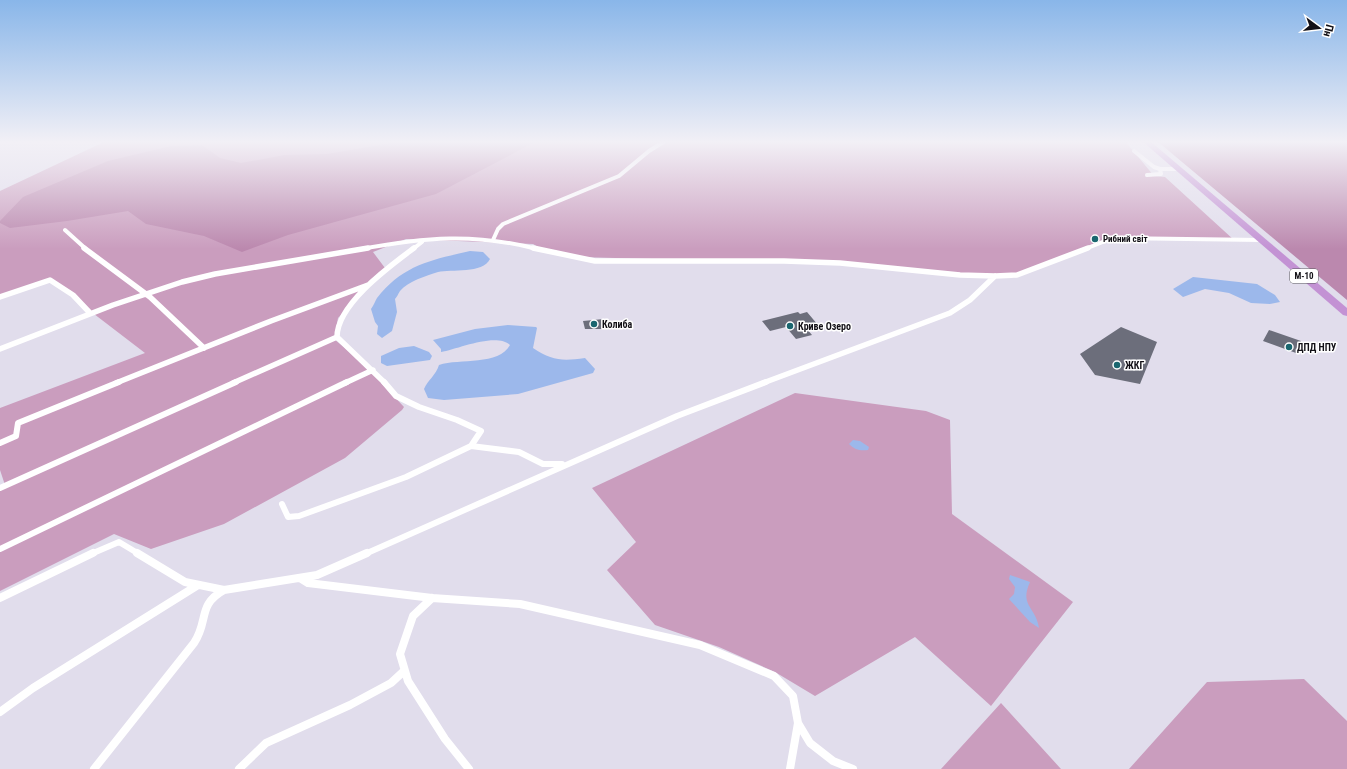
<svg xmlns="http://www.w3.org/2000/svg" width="1347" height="769" font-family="'Roboto Condensed',sans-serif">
<rect width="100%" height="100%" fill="#e1ddec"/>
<path fill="#ca9dbe" d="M106,141H1125L1154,176L1165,177L1234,240L1107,238L1013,278L877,265L578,257L542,249L533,244L406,239L373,252L385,268L338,318L334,339L362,362L404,407L402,410L345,458L224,524L151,549L114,534L0,591V490L6,488L0,470V408L145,353L51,281L0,295V191Z
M795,393L926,411L950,420L952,514L1073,602L991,706L915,637L815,696L775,672L719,647L655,625L607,570L636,542L592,488Z
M1304,679L1347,721V769H1129L1207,682Z
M1001,703L1061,769H941Z"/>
<path fill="#bb88ae" d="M403,141H537L436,194L288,235L242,252L204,236L146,224L128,211L67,221L10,228L0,223V221L23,197L108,161L171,146L202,145L220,158L241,163L285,155L327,154Z
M1347,141V300L1157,141Z"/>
<path fill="#9cb8eb" d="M470,251L483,252L490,259C483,274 451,269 438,272C426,276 408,281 400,291C398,294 397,297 395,299L397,312L392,331L382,338L377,334L378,326L375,322L371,309C374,305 375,301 377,298C403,265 431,260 470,251Z
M1193,277L1257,284L1275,295L1280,302L1270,304L1251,303L1229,293L1205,289L1183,297L1173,289Z
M508,325L536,327L537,328L533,348C552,361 563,361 585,358L595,369L593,373L518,394L444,400L428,398L424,389C428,380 436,375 439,365C460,358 499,366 510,345C496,332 458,349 441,352V349L433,340L475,329Z
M414,346L429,352L432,356L430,360L387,366L381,363V356L399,348Z
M853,440L860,441L869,447L868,450C860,451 855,450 849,444Z
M1010,575L1030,582C1019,606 1036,607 1039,628L1030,622L1009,599L1014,594L1015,587L1009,579Z"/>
<path fill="#6c6e7b" d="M798,312L800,314L807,312L818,325L806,328L812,335L796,339L786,327L770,331L762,321Z
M604,319L606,326L601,327L602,329H585L583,321Z
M1121,327L1157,342L1140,384L1095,375L1080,354Z
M1269,330L1301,341L1296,353L1263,341Z"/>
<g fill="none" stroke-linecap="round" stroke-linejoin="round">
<path stroke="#fff" stroke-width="4" d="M1134,151L1154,167L1160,169
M1147,175L1161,174L1160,169H1178
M65,230L86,249
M493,240L498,229L503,224L619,176L649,151L665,141
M362,249C424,237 475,233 537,249
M413,249L422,242
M1085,249L1113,238L1261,240"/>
<path stroke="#fff" stroke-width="5.5" d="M84,248L150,297L204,348
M533,248L595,261H784L840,263L960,275L995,276L1017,275L1088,248
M0,297L50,280L73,295L90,313
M0,349L113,305L182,282L215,274L368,248
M116,383L271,321L368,285
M233,383L337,337
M345,383L373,370
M385,383L337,337C337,304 390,266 414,248
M763,383L950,313L970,300L995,276"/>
<path stroke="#fff" stroke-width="6" d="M384,382L396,396L419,407L457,420L481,431L471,446L519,452L543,464H562
M0,443L16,436L18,423L119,382
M0,488L236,382
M282,504L288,517L299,516L406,477L471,446
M0,549L347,382
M91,554L119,542L139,554
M365,554L677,416L766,382"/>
<path stroke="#fff" stroke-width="8" d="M137,553L185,582L224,590
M300,578L308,583L432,598L520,604L700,645L774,676L793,696L798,723L810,743L833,761L853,769
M0,598L93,553
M432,598L413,616L400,654L408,681L445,739L469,769
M0,712L33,688L198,585
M94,769L194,643C209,621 197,605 224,590L317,575L367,553
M239,769L266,743L350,705L391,683L404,671
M790,769L798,723"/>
<path fill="#c392d4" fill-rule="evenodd" d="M1142,141H1150L1347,308V316L1343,315Z"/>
</g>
<linearGradient id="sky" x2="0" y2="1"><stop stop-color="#89b6e9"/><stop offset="0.57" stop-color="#f2f0f6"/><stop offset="1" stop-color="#f2f0f6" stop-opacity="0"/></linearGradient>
<rect width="1347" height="249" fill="url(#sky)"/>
<g fill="#1a666f" stroke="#fff" stroke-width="1.5">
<circle cx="1095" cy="239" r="4"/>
<circle cx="594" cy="324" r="4"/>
<circle cx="790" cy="326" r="4"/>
<circle cx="1289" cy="347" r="4"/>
<circle cx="1117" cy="365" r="4"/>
</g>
<g text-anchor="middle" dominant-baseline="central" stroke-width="3" stroke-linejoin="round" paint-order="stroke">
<g font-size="9" font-weight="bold" fill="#121016" stroke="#fff" text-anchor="start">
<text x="1103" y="239">Рибний світ</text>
</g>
<rect fill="#fff" stroke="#59585c" stroke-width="1" x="1290" y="269" width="28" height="14" rx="3"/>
<g font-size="9" font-weight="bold" fill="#121016">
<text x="1304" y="276">М-10</text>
</g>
<g font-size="10" font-weight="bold" fill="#121016" stroke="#fff" text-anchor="start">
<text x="602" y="324">Колиба</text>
<text x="798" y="326">Криве Озеро</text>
<text x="1297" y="347">ДПД НПУ</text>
<text x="1125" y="365">ЖКГ</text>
</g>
</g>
<g transform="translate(1319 28) rotate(105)" stroke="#ffffff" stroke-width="3" paint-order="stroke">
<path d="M0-3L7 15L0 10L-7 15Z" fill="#121016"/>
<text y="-6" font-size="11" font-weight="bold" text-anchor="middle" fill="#121016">Пн</text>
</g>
</svg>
